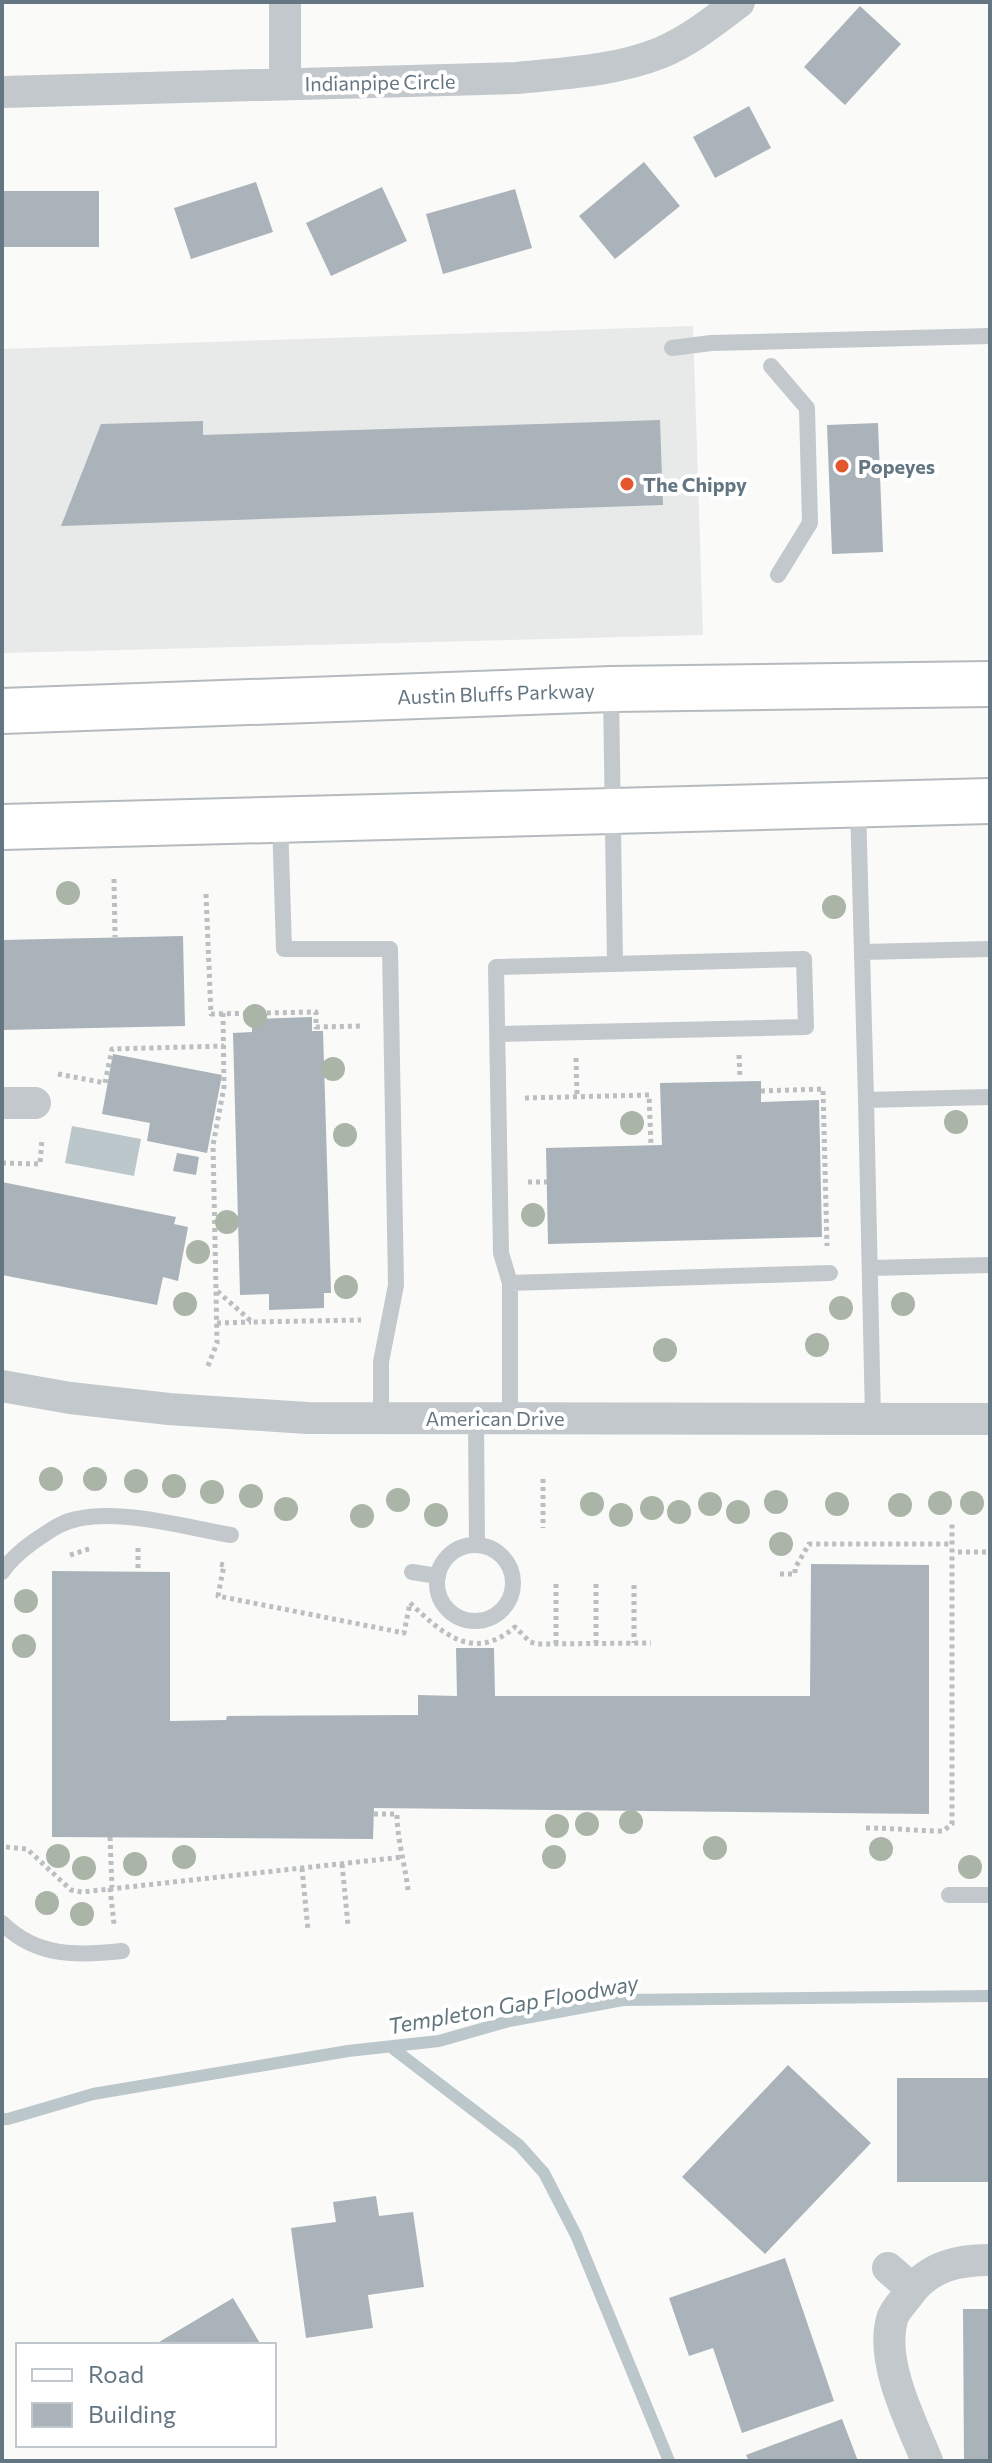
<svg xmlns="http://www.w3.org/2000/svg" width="992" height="2463" font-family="Commissioner,sans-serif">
<rect width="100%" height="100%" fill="#fafaf8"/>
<path fill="#e8e9e9" d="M693,326L703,635L2,653V349Z"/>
<path fill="#bbc7cb" d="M72,1126L141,1139L134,1176L65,1163Z"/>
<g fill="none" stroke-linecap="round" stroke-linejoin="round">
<path stroke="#bbc7cb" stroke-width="12" d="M391,2047L519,2145L544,2173L576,2235L669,2461
M2,2119H8L93,2094L348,2051L439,2041L509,2021L623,2000L990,1996"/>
</g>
<path fill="#aab3b9" d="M860,6L901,44L845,105L804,67Z
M749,106L771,148L715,178L693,137Z
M644,162L680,206L615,259L579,216Z
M256,182L273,232L191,259L174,208Z
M382,187L407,241L331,276L306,223Z
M515,189L532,248L443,274L426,214Z
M2,191H99V247H2Z
M660,420L663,505L61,526L101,424L203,421V435Z
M878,423L883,552L832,554L827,425Z
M183,936L185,1026L2,1030V940Z
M312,1017V1031H323L331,1293H324V1308L269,1310V1294L240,1295L233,1033L252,1032V1019Z
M113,1054L222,1075L207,1153L147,1141L150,1123L102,1114Z
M761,1081V1102L819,1100L822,1237L548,1244L546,1148L662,1145L660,1083Z
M177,1153L199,1157L196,1175L173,1171Z
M2,1182L176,1217L174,1224L188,1227L178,1281L163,1277L157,1305L2,1275Z
M811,1564L929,1565V1814L374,1808L373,1839L52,1837V1571L170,1572V1721L226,1720L227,1716L418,1715V1695L457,1696L456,1648H494L495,1696H810Z
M788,2065L871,2143L765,2254L682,2177Z
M897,2078H990V2182H897Z
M376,2196L379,2216L413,2212L424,2287L368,2295L373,2328L306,2338L291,2228L336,2222L333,2202Z
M785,2258L834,2401L742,2433L713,2348L689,2356L669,2298Z
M233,2298L261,2345H154Z
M963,2309H990V2461H964Z
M842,2419L858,2461H749L746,2455Z"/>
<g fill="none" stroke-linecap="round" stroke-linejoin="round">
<g stroke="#b5babe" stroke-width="48">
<path id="primary" d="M2,711L611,689L990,684
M2,827L990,801"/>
</g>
<path stroke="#bbbfc2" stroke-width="5" stroke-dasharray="4 4" stroke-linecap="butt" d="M114,879L115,937
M206,894L211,1014L316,1012V1027L363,1026
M223,1013L224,1087L213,1145L216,1290L252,1322L361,1320
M739,1055L740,1078
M576,1058L577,1096
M58,1074L105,1083L112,1049L224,1046
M761,1091L823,1089L827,1246
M525,1098L649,1095L651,1145
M2,1163L40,1164L42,1138
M528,1182H547
M217,1323L251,1322
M208,1366L217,1343L216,1290
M543,1479V1528
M138,1548V1572
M958,1552H990
M70,1555L92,1548
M220,1564L224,1565L218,1596L404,1633L410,1603C442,1633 473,1663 515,1627L530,1642L538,1644L651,1643
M780,1574H795V1568L809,1544H951
M556,1584V1644
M596,1584V1643
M634,1585V1643
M374,1814H397C397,1839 405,1864 408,1890
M866,1828C893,1828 917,1831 943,1831L952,1824V1524
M110,1837L112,1887
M6,1847L27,1849L71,1890L82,1892L403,1857
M342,1864L348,1925
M302,1868L308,1930
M110,1888L114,1924"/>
<path stroke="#c3c8cc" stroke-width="16" d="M672,348L711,343L990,336
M771,366L807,408L810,523L778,575
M611,691L615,964
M858,806L866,1100L990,1097
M280,820L284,949H390L396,1285L381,1362V1418
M863,952L990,949
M497,1034L806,1027L804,959L496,967L501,1253L510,1283V1418
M866,1100L873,1418
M871,1268L990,1265
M510,1283L830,1273
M476,1418L477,1545
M437 1583a38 38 0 1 1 76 0a38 38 0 1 1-76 0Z
M2,1572C10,1560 22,1550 33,1542C47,1533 60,1522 77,1519C123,1509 184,1527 231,1535
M412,1572L438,1576
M949,1895H990
M2,1923C36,1957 77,1956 122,1951"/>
<path stroke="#c3c8cc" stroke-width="32" d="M285,84V2
M2,92L517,78C565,73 615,71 660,53C689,41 714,21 739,2
M2,1103H35
M2,1386L70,1398L169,1409L307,1418L990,1419
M888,2268L912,2289
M927,2461C911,2421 880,2363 892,2319C894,2311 904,2301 909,2294C929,2266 958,2260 990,2260"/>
<use href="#primary" stroke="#fff" stroke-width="44"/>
</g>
<g fill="#aab4a7">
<circle cx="68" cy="893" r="12"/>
<circle cx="834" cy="907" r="12"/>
<circle cx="255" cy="1016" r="12"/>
<circle cx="333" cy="1069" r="12"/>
<circle cx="956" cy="1122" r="12"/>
<circle cx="632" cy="1123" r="12"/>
<circle cx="345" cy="1135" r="12"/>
<circle cx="533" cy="1215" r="12"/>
<circle cx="227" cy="1222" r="12"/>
<circle cx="198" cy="1252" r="12"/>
<circle cx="346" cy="1287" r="12"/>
<circle cx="185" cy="1304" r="12"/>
<circle cx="903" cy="1304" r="12"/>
<circle cx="841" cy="1308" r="12"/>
<circle cx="817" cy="1345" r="12"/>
<circle cx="665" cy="1350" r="12"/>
<circle cx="51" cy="1479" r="12"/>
<circle cx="95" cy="1479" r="12"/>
<circle cx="136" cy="1481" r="12"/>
<circle cx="174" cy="1486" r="12"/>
<circle cx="212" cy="1492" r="12"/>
<circle cx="251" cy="1496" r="12"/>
<circle cx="398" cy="1500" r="12"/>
<circle cx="776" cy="1502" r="12"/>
<circle cx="940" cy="1503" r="12"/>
<circle cx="972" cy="1503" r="12"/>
<circle cx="592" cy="1504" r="12"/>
<circle cx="710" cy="1504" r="12"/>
<circle cx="837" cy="1504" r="12"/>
<circle cx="900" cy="1505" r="12"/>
<circle cx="652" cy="1508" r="12"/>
<circle cx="286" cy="1509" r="12"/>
<circle cx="679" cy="1512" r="12"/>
<circle cx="738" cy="1512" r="12"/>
<circle cx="436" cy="1515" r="12"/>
<circle cx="621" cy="1515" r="12"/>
<circle cx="362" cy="1516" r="12"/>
<circle cx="781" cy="1544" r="12"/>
<circle cx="26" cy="1601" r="12"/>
<circle cx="24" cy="1646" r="12"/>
<circle cx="631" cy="1822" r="12"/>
<circle cx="587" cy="1824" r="12"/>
<circle cx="557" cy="1826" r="12"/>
<circle cx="715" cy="1848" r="12"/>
<circle cx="881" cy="1849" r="12"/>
<circle cx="58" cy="1856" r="12"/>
<circle cx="184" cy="1857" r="12"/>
<circle cx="554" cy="1857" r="12"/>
<circle cx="135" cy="1864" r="12"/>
<circle cx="970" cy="1867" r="12"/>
<circle cx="84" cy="1868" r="12"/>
<circle cx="47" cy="1903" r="12"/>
<circle cx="82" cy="1914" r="12"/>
</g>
<g fill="#e4572e" stroke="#fff" stroke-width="3">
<circle cx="842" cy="466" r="8"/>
<circle cx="627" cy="484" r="8"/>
</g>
<g text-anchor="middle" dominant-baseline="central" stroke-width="8" stroke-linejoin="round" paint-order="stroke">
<g font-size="20" fill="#657683" stroke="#fff">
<text transform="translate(380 82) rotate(-1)">Indianpipe Circle</text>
<text transform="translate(496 693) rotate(-2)">Austin Bluffs Parkway</text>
<text x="495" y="1418">American Drive</text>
</g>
<g font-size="20" font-weight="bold" fill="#657683" stroke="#fff" text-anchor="start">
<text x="858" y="466">Popeyes</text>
<text x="643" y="484">The Chippy</text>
</g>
<g font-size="22" font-style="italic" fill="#60757c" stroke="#fff">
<text transform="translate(513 2004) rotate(-10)">Templeton Gap Floodway</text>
</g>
</g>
<rect width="992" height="2463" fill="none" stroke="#657683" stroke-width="8"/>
<rect x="16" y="2343" width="260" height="104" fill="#ffffff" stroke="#c1c8cd" stroke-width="2"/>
<rect x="32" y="2369" width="40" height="12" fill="#ffffff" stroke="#c1c8cd" stroke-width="2"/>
<text x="88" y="2383" font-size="24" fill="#657683">Road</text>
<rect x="32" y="2403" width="40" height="24" fill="#aab3b9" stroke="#c1c8cd" stroke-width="2"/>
<text x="88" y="2423" font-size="24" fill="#657683">Building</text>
</svg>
